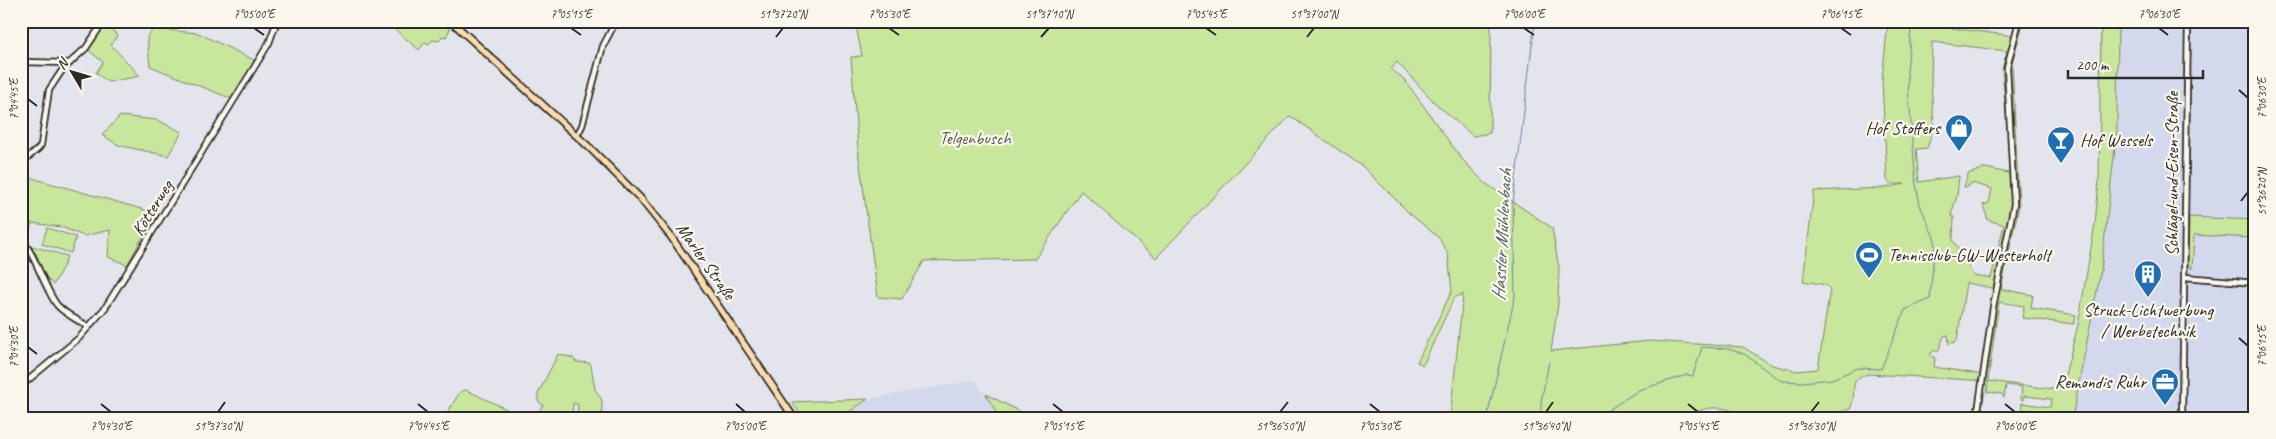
<svg xmlns="http://www.w3.org/2000/svg" width="2276" height="439" font-family="Caveat,sans-serif">
<rect width="100%" height="100%" fill="#e4e5ec"/>
<filter id="ink" filterUnits="userSpaceOnUse"><feTurbulence type="fractalNoise" baseFrequency=".02" numOctaves="2"/><feDisplacementMap in="SourceGraphic" scale="10" xChannelSelector="R" yChannelSelector="G"/><feConvolveMatrix kernelMatrix="1 2 1 2 8 2 1 2 1" color-interpolation-filters="sRGB"/></filter>
<g filter="url(#ink)">
<path fill="#d4d8ec" d="M2118,22L2255,26V418H2072L2101,270L2117,130Z
M975,380L986,398L983,391L1034,418H840L868,399Z"/>
<path fill="#c9e69d" stroke="#7a8864" fill-rule="evenodd" d="M385,21H440L450,29L446,37L442,36L439,41L432,40L429,44L425,42L419,50Z
M855,21H1491L1490,133L1473,136L1436,104L1397,62L1391,69L1404,79L1461,158L1485,183L1552,228L1559,268L1558,304L1551,351L1650,341L1743,347L1772,365L1797,371L1818,369L1830,289L1826,285L1803,281L1814,191L1884,188L1905,184H1890L1887,180L1882,80L1888,21H1936L1935,26L2015,36L2019,21H2024L2012,62L2019,206L2001,289L2033,295L2031,308L2076,315L2074,324L2022,318L2024,306L1999,302L1988,381L2061,390L2078,325L2095,224L2099,181L2101,21H2118L2117,130L2101,270L2072,418H2049V413L2023,409L2022,418H2020L2022,403L2050,407L2052,399L2024,396L2023,400L2021,399L2022,387L2006,385L2004,398L2002,394L1987,392L1988,381L1869,374C1845,379 1859,392 1850,409C1829,418 1782,422 1759,417C1721,410 1720,400 1681,418H1450L1463,294L1454,298L1423,365L1417,362L1452,291L1448,254L1439,238L1409,213L1362,166L1290,116L1156,258L1081,191L1035,259L924,261L902,299L878,297L858,150L851,57L862,56ZM1932,42L2007,51L2002,69L2006,114H2010L2012,174L1986,168L1968,174L1964,187H1967L1972,183L1992,189L1989,203L1983,205L1988,220L2004,225L1991,278L1973,275L1953,240L1954,217L1951,215L1957,196L1959,176L1919,182L1916,149L1927,148L1934,127L1931,82ZM1966,283L1997,289L1984,375L1934,367L1935,358L1930,355L1934,350L1938,352L1944,336L1948,335L1949,344L1957,341Z
M105,25L118,35L111,45L140,76L108,82L96,73L103,62L87,49Z
M153,29L198,33L256,61L232,99L150,66L147,37Z
M120,116L157,120L182,132L168,156L118,145L102,135Z
M21,175L156,213L127,265L108,257L110,230L84,236L61,227L32,223L26,242L21,240Z
M2189,217L2255,220V238L2194,235L2192,269L2188,265Z
M47,228L76,237L71,253L42,244Z
M32,246L67,256L64,265L53,285L45,276L36,253L33,252Z
M558,354L573,358L576,362L590,363L591,365L595,389L602,400V418H577L578,405L573,403L572,418H549L538,413L543,405L538,401V394Z
M466,390L521,416L520,418H444L460,392Z
M986,394L1032,418H999Z
M868,399L840,418H803L792,402Z"/>
<g fill="none" stroke-linecap="round" stroke-linejoin="round">
<path stroke="#62849b" stroke-width="1" d="M1487,418L1515,296L1513,203L1535,21
M1541,418V402L1549,362
M1596,418L1639,390L1687,375L1693,376L1702,347L1728,349L1744,354L1781,381L1802,382L1832,379L1858,368L1881,369L1905,310L1930,299L1935,240L1920,205L1916,185L1907,72L1911,29L1917,21"/>
<g stroke="#2b2b2b" stroke-width="8">
<path id="minor" d="M21,62L70,63
M577,135L582,126L603,46L616,21
M21,163L38,149L41,145L49,90L63,69L86,48L104,21
M21,241C32,246 45,290 57,305C65,314 79,321 89,327
M2185,277L2255,283
M21,386L79,338L105,308L252,71L269,43L277,21
M1977,418L1993,307L2014,204L2007,67L2019,21
M2182,418L2188,21"/>
</g>
<g stroke="#2b2b2b" stroke-width="9">
<path id="major" d="M451,21L590,148L640,198L672,238L794,418"/>
</g>
<use href="#minor" stroke="#fbf7ec" stroke-width="4.5"/>
<use href="#major" stroke="#fddcac" stroke-width="5.5"/>
</g>
</g>
<path fill="none" stroke="#2b2b2b" stroke-width="2" d="M254,28L264,35M571,28L581,35M889,28L899,35M1206,28L1216,35M1524,28L1534,35M1841,28L1851,35M2159,28L2168,35M776,37L783,28M1041,37L1049,28M1307,37L1314,28M2239,90L2248,98M28,99L37,106M2241,201L2248,192M2239,338L2248,346M28,347L37,354M101,404L111,412M418,404L428,412M736,404L745,412M1053,404L1063,412M1370,404L1380,412M1688,404L1698,412M2005,404L2015,412M218,412L225,402M1280,412L1288,402M1546,412L1553,402M1811,412L1819,402"/>
<defs>
<g id="shop-pin" transform="scale(1.4375)"><path d="M0 17L-7.5 6A9.5 9.5 0 1 1 7.5 6Z" fill="#1f6fb2" stroke="#fbf7ec"/><path d="M-5-2.5h2.3a2.7 3.5 0 0 1 5.4 0H5L5.5 6h-11ZM-1.5-2.5h3a1.5 2.3 0 0 0-3 0Z" fill="#fff"/></g>
<g id="bar-pin" transform="scale(1.4375)"><path d="M0 17L-7.5 6A9.5 9.5 0 1 1 7.5 6Z" fill="#1f6fb2" stroke="#fbf7ec"/><path d="M-6-5H6L.8 .8V4.5H3.5V6h-7V4.5H-.8V.8Z" fill="#fff"/></g>
<g id="stadium-pin" transform="scale(1.4375)"><path d="M0 17L-7.5 6A9.5 9.5 0 1 1 7.5 6Z" fill="#1f6fb2" stroke="#fbf7ec"/><path d="M0-5a6.5 5 0 1 0 0 10a6.5 5 0 1 0 0-10ZM-3.5-1.8h7v3.6h-7Z" fill="#fff"/></g>
<g id="building-pin" transform="scale(1.4375)"><path d="M0 17L-7.5 6A9.5 9.5 0 1 1 7.5 6Z" fill="#1f6fb2" stroke="#fbf7ec"/><path d="M-4-6H4V6H1V3H-1V6H-4ZM-2.5-4.3h1.7v1.8h-1.7ZM.8-4.3h1.7v1.8H.8ZM-2.5-1h1.7V.8h-1.7ZM.8-1h1.7V.8H.8Z" fill="#fff"/></g>
<g id="office-pin" transform="scale(1.4375)"><path d="M0 17L-7.5 6A9.5 9.5 0 1 1 7.5 6Z" fill="#1f6fb2" stroke="#fbf7ec"/><path d="M-6-3h4V-5.5h4V-3h4V5H-6ZM-1-4.5V-3h2v-1.5ZM-6 0V1H6V0Z" fill="#fff"/></g>
</defs>
<g fill-rule="evenodd">
<use href="#shop-pin" x="1959" y="128"/>
<use href="#bar-pin" x="2061" y="140"/>
<use href="#stadium-pin" x="1869" y="255"/>
<use href="#building-pin" x="2148" y="274"/>
<use href="#office-pin" x="2165" y="382"/>
</g>
<g text-anchor="middle" dominant-baseline="central" stroke-width="4.5" stroke-linejoin="round" paint-order="stroke">
<g font-size="18" fill="#2b2b2b" stroke="#fbf7ec" text-anchor="end">
<text x="1940" y="128">Hof Stoffers</text>
<text x="2080" y="140" text-anchor="start">Hof Wessels</text>
<text x="1888" y="255" text-anchor="start">Tennisclub-GW-Westerholt</text>
<text x="2148" y="310" text-anchor="middle">Struck-Lichtwerbung<tspan x="2148" dy="21">/ Werbetechnik</tspan></text>
<text x="2146" y="382">Remondis Ruhr</text>
</g>
<g font-size="18" fill="#525a48" stroke="#fbf7ec">
<text x="975" y="138">Telgenbusch</text>
</g>
<g font-size="18" fill="#2b2b2b" stroke="#fbf7ec">
<text transform="translate(2172 174) rotate(-90)">Schlägel-und-Eisen-Straße</text>
<text transform="translate(152 208) rotate(-58)">Kötterweg</text>
<text transform="translate(706 261) rotate(55)">Marler Straße</text>
</g>
<g font-size="19" font-style="italic" fill="#475763" stroke="#fbf7ec">
<text transform="translate(1502 235) rotate(-87)">Hassler Mühlenbach</text>
</g>
</g>
<rect width="2276" height="439" fill="none" stroke="#fbf7ec" stroke-width="55"/>
<g transform="translate(72 72) rotate(308)" stroke="#fbf7ec" stroke-width="4" paint-order="stroke">
<path d="M0-4L9 19L0 12L-9 19Z" fill="#2b2b2b"/>
<text y="-8" font-size="14" font-weight="bold" text-anchor="middle" fill="#2b2b2b">N</text>
</g>
<path d="M2068 70v8h135v-8" fill="none" stroke="#2b2b2b" stroke-width="2.5"/>
<text x="2076" y="70" font-size="15" fill="#2b2b2b" stroke="#fbf7ec" stroke-width="4" paint-order="stroke">200 m</text>
<rect x="28" y="28" width="2220" height="384" fill="none" stroke="#2b2b2b" stroke-width="2"/>
<g font-size="12" text-anchor="middle" fill="#2b2b2b">
<text x="254" y="18">7°05'00"E</text>
<text x="571" y="18">7°05'15"E</text>
<text x="783" y="18">51°37'20"N</text>
<text x="889" y="18">7°05'30"E</text>
<text x="1049" y="18">51°37'10"N</text>
<text x="1206" y="18">7°05'45"E</text>
<text x="1314" y="18">51°37'00"N</text>
<text x="1524" y="18">7°06'00"E</text>
<text x="1841" y="18">7°06'15"E</text>
<text x="2159" y="18">7°06'30"E</text>
<text transform="translate(2262 98) rotate(-90)" y="4">7°06'30"E</text>
<text transform="translate(14 99) rotate(-90)" y="4">7°04'45"E</text>
<text transform="translate(2262 192) rotate(-90)" y="4">51°36'20"N</text>
<text transform="translate(2262 346) rotate(-90)" y="4">7°06'15"E</text>
<text transform="translate(14 347) rotate(-90)" y="4">7°04'30"E</text>
<text x="111" y="430">7°04'30"E</text>
<text x="218" y="430">51°37'30"N</text>
<text x="428" y="430">7°04'45"E</text>
<text x="745" y="430">7°05'00"E</text>
<text x="1063" y="430">7°05'15"E</text>
<text x="1280" y="430">51°36'50"N</text>
<text x="1380" y="430">7°05'30"E</text>
<text x="1546" y="430">51°36'40"N</text>
<text x="1698" y="430">7°05'45"E</text>
<text x="1811" y="430">51°36'30"N</text>
<text x="2015" y="430">7°06'00"E</text>
</g>
</svg>
